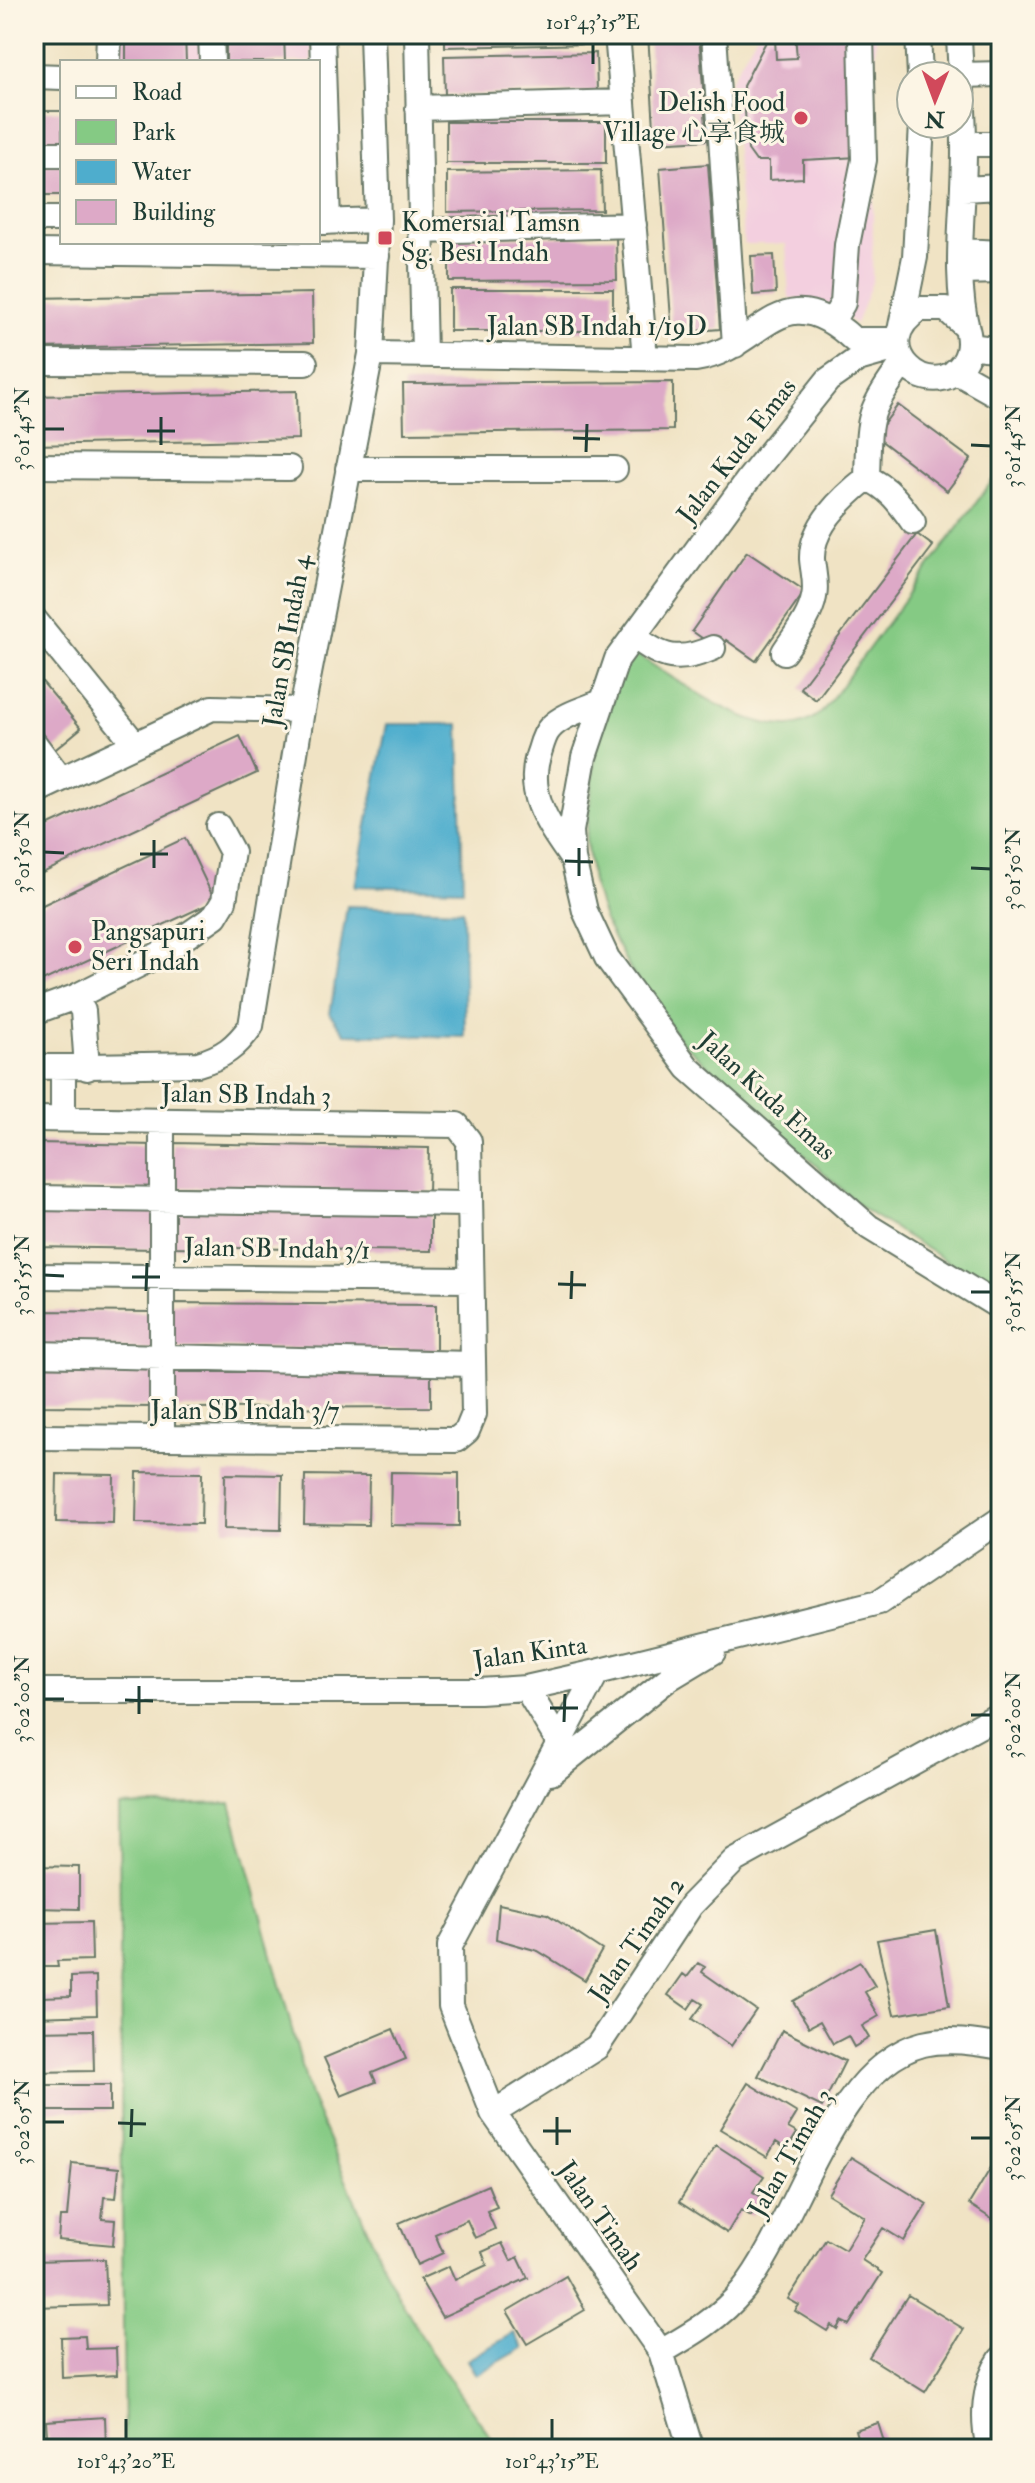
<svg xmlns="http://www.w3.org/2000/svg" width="1035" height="2483" font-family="'IM FELL Double Pica','Noto Serif SC',serif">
<rect width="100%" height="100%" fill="#fcf5e5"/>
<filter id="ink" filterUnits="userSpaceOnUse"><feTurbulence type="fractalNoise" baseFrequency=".0125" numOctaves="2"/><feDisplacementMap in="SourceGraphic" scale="16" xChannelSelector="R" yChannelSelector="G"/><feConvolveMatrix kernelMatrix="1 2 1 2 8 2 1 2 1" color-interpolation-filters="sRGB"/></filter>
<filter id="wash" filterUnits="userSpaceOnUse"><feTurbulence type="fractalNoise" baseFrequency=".006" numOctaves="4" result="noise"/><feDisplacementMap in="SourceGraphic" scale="32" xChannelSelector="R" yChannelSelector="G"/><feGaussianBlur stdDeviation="1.8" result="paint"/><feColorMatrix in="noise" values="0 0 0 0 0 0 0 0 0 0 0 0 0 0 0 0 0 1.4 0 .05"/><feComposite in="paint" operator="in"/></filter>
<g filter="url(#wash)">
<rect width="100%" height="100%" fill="#f0e3c4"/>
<path fill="#f3cfdf" d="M118,34H311L312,62H118Z
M757,34H876L872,282L856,324L825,303L789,298L786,244H744L730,81Z"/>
<path fill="#85ca84" stroke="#52845c" stroke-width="2" d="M1001,469V1295L863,1209L680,1040L631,971L605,922L592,882L586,840L596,746L629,650C671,675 739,728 789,726C801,726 812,719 822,712Z
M231,1803L310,2096L387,2275L430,2351L499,2449H124L119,1806Z"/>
<path fill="#4eadcd" stroke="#367580" stroke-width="2" d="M387,724H459L463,889L355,886Z
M347,906L463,910L465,1037L345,1034L330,1014Z
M514,2333L523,2348L476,2375L467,2360Z"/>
<g id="blocks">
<path fill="#dda9c7" d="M126,34H185L186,62H126Z
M226,34H284L285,62H226Z
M445,34H595V44L445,47Z
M648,34H699L707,140L655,143Z
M795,34H849L858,157L803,160V178L769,180V161H756L748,150L743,86L769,36L775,38L776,59L797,58Z
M596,53L597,92L445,95L444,56Z
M34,111H62V146H34Z
M446,122H606V163H446Z
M62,164V195H34V165Z
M708,164L720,329L672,333L660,168Z
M601,170L602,210L447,212V172Z
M616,237L617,280L449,281V238Z
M774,255L776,293L753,295L751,256Z
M450,289H613V331H450Z
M312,293L313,343L34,348V298Z
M673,382V430L404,433L403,384Z
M297,391L298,439L34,445V396Z
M898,405L971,459L947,491L875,436Z
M917,534L933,546L816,700L800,688Z
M747,552L805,591L756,661L726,640L719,650L692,631Z
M34,672L81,728L51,753L34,734Z
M240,736L257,773L34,877V832Z
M185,838L215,901L34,985V909Z
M34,1143L158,1145L157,1190L34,1188Z
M172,1143L429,1148L428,1192L171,1187Z
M34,1206L157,1208V1249L34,1247Z
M171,1208L431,1211V1251L170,1247Z
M171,1303L436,1305V1350L170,1347Z
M34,1311L154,1312L153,1349L34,1348Z
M34,1367L157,1368V1407L34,1406Z
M168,1372H431V1407L168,1408Z
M137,1472L202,1473L201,1524L136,1523Z
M391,1472L459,1473V1526L390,1525Z
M57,1474L114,1475L113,1523L56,1522Z
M225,1474L282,1475L281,1530L224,1529Z
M305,1475L369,1476L368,1525L304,1524Z
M34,1866L79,1867V1909L34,1908Z
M499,1904L547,1914L602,1950L585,1980L538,1951L496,1939Z
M91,1922L92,1960L57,1961L58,1967H34V1923Z
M936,1930L949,2006L894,2015L877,1940Z
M860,1962L875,1986L865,1992L879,2016L862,2026L869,2038L854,2047L848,2036L833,2044L820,2021L809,2027L793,2001Z
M698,1963L705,1967L702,1972L756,2010L731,2046L692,2019L703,2004L695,1999L688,2009L668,1995L683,1974L687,1977Z
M96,1976L97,2015L34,2017V1978H40L41,1997L71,1996V1977Z
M393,2029L406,2059L372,2073L376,2082L341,2096L324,2058Z
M93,2030L94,2071L34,2072V2031Z
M782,2030L845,2061L822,2107L758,2076Z
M748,2083L797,2113L788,2128L797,2133L787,2149L776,2142L767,2157L720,2129Z
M34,2085H110V2111H34Z
M716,2145L764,2176L753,2192L763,2198L751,2216L741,2210L727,2233L679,2202Z
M1001,2151V2225L969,2204Z
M851,2157L927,2204L904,2241L883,2228L862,2260L882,2273L849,2325L841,2321L837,2329L831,2325L827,2331L795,2311L799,2305L788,2299L826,2239L845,2250L865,2217L828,2194Z
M72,2163L119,2168L116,2198L104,2197L102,2219L115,2220L113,2245L58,2240L60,2217H67Z
M488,2185L497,2207L487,2211L495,2229L475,2238L467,2220L435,2234L443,2253L417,2265L399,2223Z
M502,2243L511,2261L518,2257L528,2278L442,2317L420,2279L449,2266L455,2280L487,2265L482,2252Z
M105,2259L107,2305L34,2307V2261Z
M566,2276L585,2310L527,2344L507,2311Z
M908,2295L964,2329L925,2392L869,2357Z
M85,2336L86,2349L116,2348L117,2375L62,2378L61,2337Z
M105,2417L106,2445L48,2449L46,2421Z
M878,2423L886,2448L848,2449L859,2444L855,2430Z"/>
</g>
</g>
<g filter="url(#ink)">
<use href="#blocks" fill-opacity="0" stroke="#687766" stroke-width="2"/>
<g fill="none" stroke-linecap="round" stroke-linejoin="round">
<g stroke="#687766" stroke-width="28">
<path id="minor" d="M211,34L212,62
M322,34L328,222
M417,34L424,355
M617,34L645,358
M714,34L735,345
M918,34L920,76
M959,34C960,71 964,108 964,144C965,206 952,273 968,333C970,343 969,354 963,363C932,408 861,346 920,309H946L965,326
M108,62L109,34
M960,75L1001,74
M34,76L62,77
M418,108L623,102
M964,144H1001
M34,154H62
M963,189L1001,187
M34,219H62
M318,222L378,220
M421,231L634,225
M962,251L1001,253
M34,252L377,256
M962,272L1001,271
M833,320L843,303L847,245L864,160L861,34
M901,326L915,257L922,124
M969,346L1001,350
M897,348L858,359L828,380L748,480L617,659L584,757L571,831L573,859L585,911L607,958L688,1068L869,1227L1001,1308
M371,354L696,359C763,349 780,271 854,340H891
M34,362L305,363
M955,371L1001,397
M34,466L289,468
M348,469H615
M867,478C869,416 866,414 903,363
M34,619L135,744
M634,636C662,659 679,663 713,648
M784,652C795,635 810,618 814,597C817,584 813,572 812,559C811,526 843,497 867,478C889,488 899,502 913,522
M34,743L61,779
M34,792L212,708L302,710
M571,857C548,824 524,792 540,750C542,743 545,733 550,728C562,715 584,709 599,703
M75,997L162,953L215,916L224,901L232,852L218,826
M34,1012L75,997L83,1011L87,1068
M34,1067L198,1064C223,1057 236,1047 251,1026L302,710L371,354L378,220L372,34
M63,1118V1067
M34,1119L457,1125L469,1141L474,1414L467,1431L456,1440L34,1437
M34,1198L470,1204
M34,1276L471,1280
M34,1354L473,1364
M162,1438V1122
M597,1672L450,1946L451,2006L493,2113L661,2352L691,2449
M526,1688L560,1744
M34,1691H479L526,1688L597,1672L879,1602L1001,1519
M551,1773L668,1679L713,1652
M493,2113L597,2047L691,1905L735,1860L1001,1714
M661,2352C692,2334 720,2318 743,2290C796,2225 833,2067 923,2044C948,2038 976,2042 1001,2047
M989,2449C982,2419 983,2385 1001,2359"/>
</g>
<use href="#minor" stroke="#fff" stroke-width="24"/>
</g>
</g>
<path fill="none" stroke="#1f3d34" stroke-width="3" d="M593,64V44M44,429H64M147,431H175M573,438L600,439M161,445V417M971,445L991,446M586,452L587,424M44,852L64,853M140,854H168M565,861L593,862M154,868V840M971,868L991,869M579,876V848M44,1275L64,1276M132,1277H160M558,1284L586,1285M146,1291L147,1263M971,1292H991M571,1299L572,1271M44,1699H64M125,1700L153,1701M550,1708H578M139,1714V1686M971,1715H991M564,1722L565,1694M44,2122H64M118,2123L146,2124M543,2131H571M131,2137L132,2109M971,2138H991M557,2145V2117M126,2439V2419M552,2439V2419"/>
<g fill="#d1495b" stroke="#fcf5e5" stroke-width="3">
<circle cx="801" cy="118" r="8"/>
<rect x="377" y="230" width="16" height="16" rx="4"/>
<circle cx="75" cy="947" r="8"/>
</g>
<g text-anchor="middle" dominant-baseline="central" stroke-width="6" stroke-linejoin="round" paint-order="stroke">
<g font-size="26" fill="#1f3d34" stroke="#fcf5e5" text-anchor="start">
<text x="785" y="103" text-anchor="end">Delish Food<tspan x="785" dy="30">Village 心享食城</tspan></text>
<text x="401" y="223">Komersial Tamsn<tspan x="401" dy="30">Sg. Besi Indah</tspan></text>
<text x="91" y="932">Pangsapuri<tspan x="91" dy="30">Seri Indah</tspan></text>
</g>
<g font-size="26" fill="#1f3d34" stroke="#fcf5e5">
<text x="597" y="327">Jalan SB Indah 1/19D</text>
<text transform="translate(737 451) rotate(-52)">Jalan Kuda Emas</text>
<text transform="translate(287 641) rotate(-80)">Jalan SB Indah 4</text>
<text transform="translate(246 1095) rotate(1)">Jalan SB Indah 3</text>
<text transform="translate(767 1096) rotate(43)">Jalan Kuda Emas</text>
<text transform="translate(277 1249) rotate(1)">Jalan SB Indah 3/1</text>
<text x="245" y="1411">Jalan SB Indah 3/7</text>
<text transform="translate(530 1653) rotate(-8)">Jalan Kinta</text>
<text transform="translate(637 1940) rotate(-55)">Jalan Timah 2</text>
<text transform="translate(791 2153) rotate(-60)">Jalan Timah 3</text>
<text transform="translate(600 2216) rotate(55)">Jalan Timah</text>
</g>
</g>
<rect width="1035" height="2483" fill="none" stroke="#fcf5e5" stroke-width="88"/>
<rect x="60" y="60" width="260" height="184" fill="#fcf5e5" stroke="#a4ab9e" stroke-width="2"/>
<rect x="76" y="86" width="40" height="12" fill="#ffffff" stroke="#a4ab9e" stroke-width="2"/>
<text x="132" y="100" font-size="24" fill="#1f3d34">Road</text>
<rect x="76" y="120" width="40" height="24" fill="#85ca84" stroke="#a4ab9e" stroke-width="2"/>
<text x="132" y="140" font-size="24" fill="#1f3d34">Park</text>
<rect x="76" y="160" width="40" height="24" fill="#4eadcd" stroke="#a4ab9e" stroke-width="2"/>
<text x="132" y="180" font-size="24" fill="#1f3d34">Water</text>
<rect x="76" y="200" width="40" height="24" fill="#dda9c7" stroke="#a4ab9e" stroke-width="2"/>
<text x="132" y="220" font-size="24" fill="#1f3d34">Building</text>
<g transform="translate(935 100) rotate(181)"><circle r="38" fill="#fcf5e5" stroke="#a4ab9e" stroke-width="2"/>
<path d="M0-6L14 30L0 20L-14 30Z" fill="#d1495b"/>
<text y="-12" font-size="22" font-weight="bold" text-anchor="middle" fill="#1f3d34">N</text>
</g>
<rect x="44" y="44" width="947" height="2395" fill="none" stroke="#1f3d34" stroke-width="3"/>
<g font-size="20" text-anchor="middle" fill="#1f3d34">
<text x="593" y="29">101°43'15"E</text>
<text transform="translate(22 429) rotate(-90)" y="7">3°01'45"N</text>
<text transform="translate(1013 446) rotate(-90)" y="7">3°01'45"N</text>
<text transform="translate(22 852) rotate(-90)" y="7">3°01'50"N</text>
<text transform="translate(1013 869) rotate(-90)" y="7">3°01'50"N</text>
<text transform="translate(22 1275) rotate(-90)" y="7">3°01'55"N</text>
<text transform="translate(1013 1292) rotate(-90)" y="7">3°01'55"N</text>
<text transform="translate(22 1699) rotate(-90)" y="7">3°02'00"N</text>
<text transform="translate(1013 1715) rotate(-90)" y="7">3°02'00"N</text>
<text transform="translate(22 2122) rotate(-90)" y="7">3°02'05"N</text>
<text transform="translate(1013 2138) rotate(-90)" y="7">3°02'05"N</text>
<text x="126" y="2468">101°43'20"E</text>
<text x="552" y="2468">101°43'15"E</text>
</g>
</svg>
